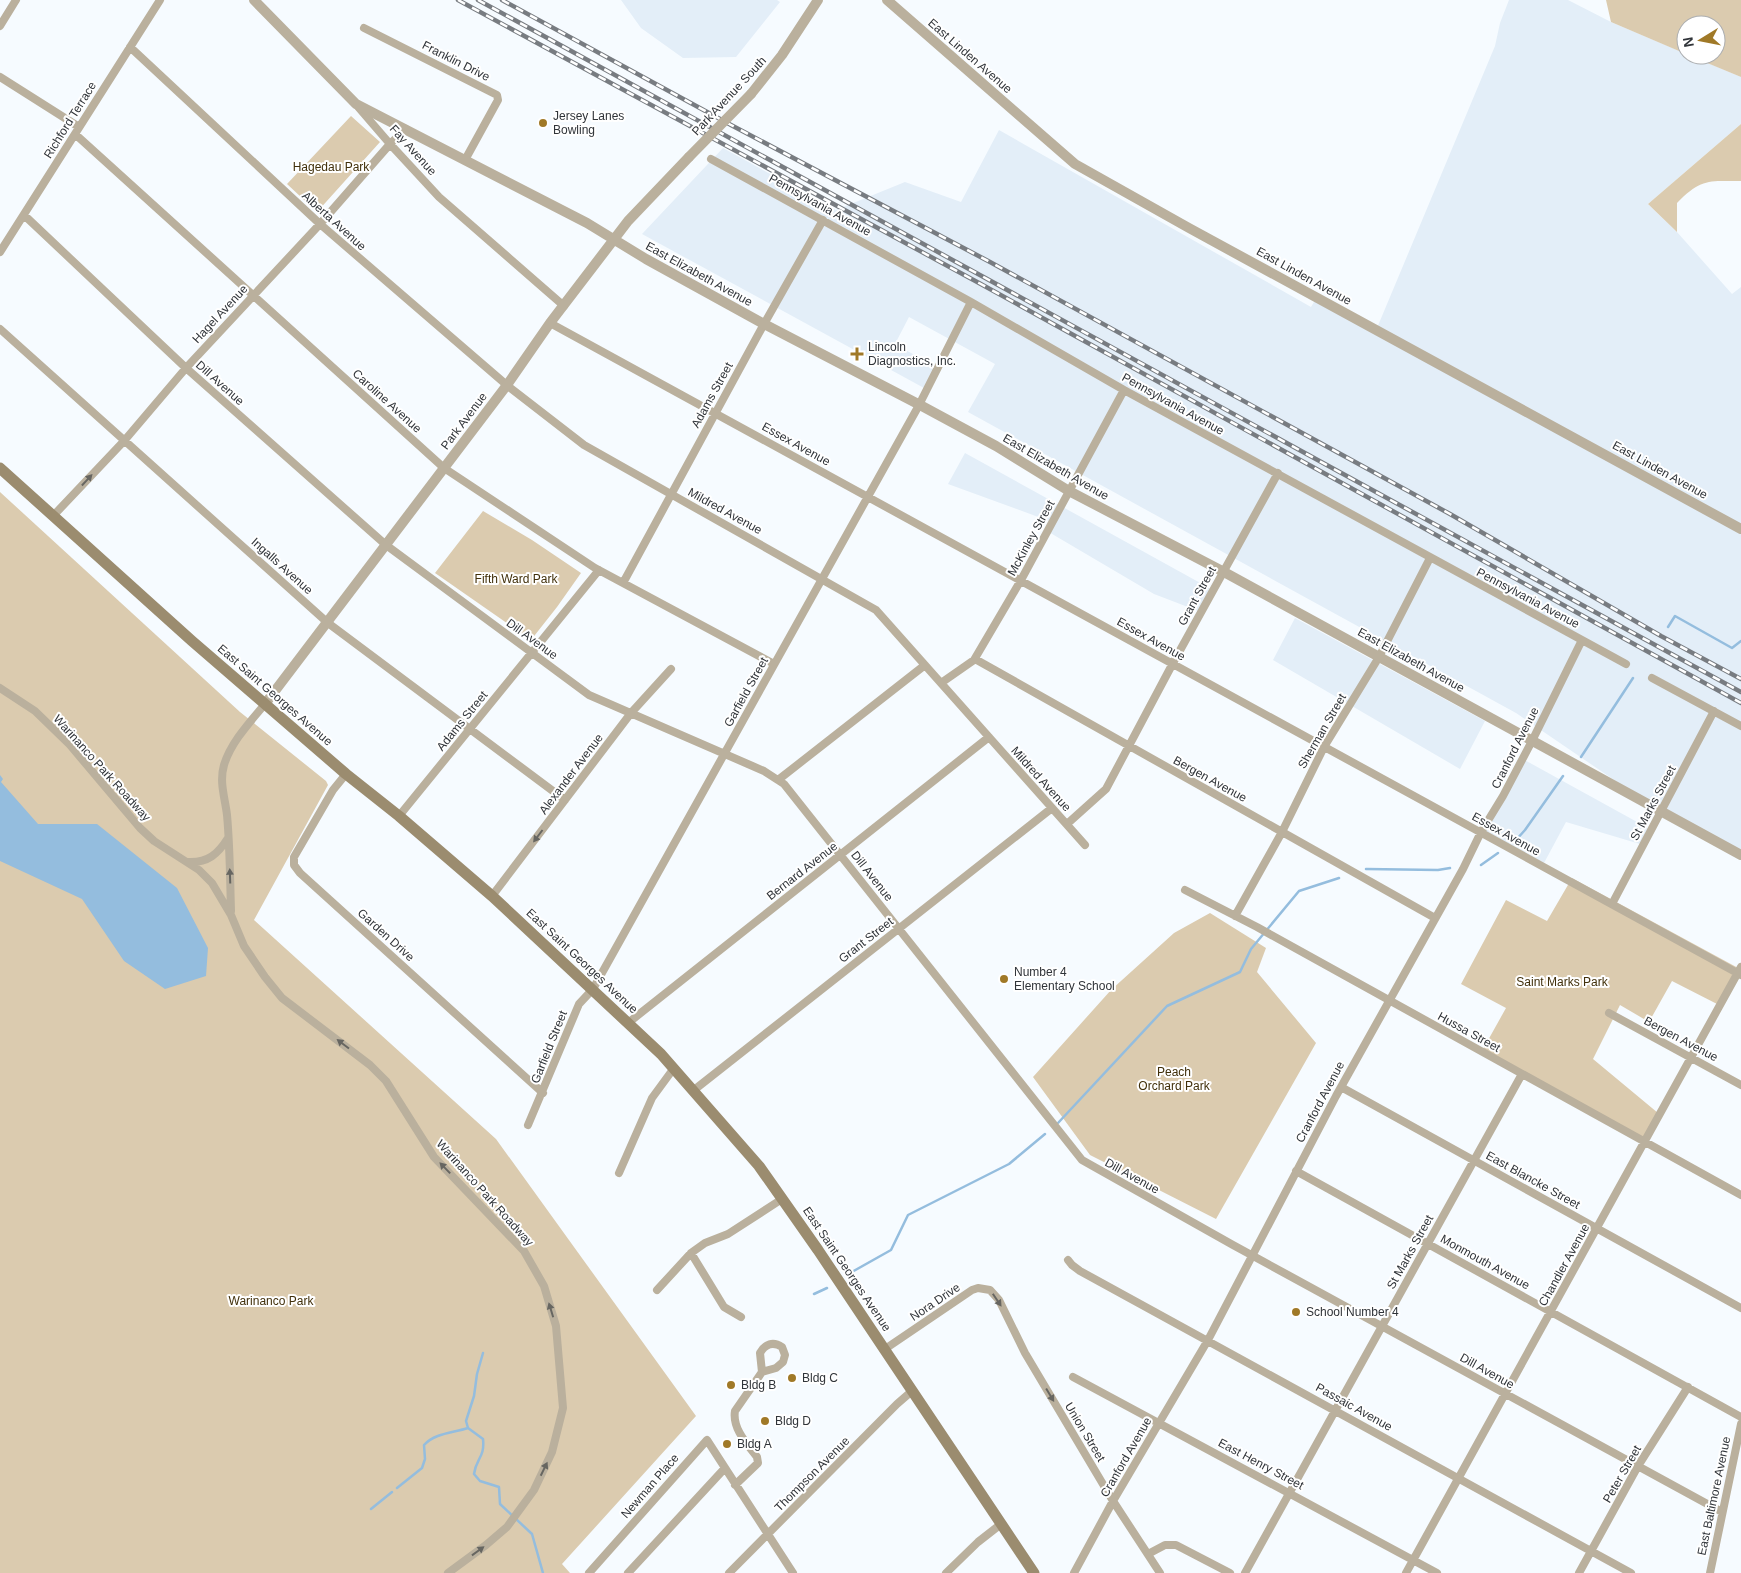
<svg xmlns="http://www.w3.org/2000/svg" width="1741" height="1573" font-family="Helvetica,sans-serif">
<rect width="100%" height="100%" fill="#f6fbff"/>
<path fill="#e3eef8" d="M621,0H777L780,2L736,57L683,58L641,28Z
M1509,0H1568L1611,22L1741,77V124L1648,204L1677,232L1732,294L1741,287V855L1661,812L1516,713L968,412L995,364L909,317L895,344L936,367L924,388L642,234L723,148L836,210L905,182L961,202L999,130L1311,307L1317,297L1377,328L1495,46L1500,23Z
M965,453L1213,590L1201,612L1154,594L1047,531L1052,522L948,484Z
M1295,618L1485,721L1460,769L1273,660Z
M1521,758L1648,828L1640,844L1566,822L1544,863L1482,831Z"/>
<path fill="#dbcbaf" d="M1606,0H1741V77L1688,55H1716V25H1686V54L1611,22Z
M351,116L380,142L317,212L287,184Z
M1741,124V181C1709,181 1701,178 1677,203V232L1648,204Z
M0,492L240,712L326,781L328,785L254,920L496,1139L696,1416L562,1564L570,1573H0Z
M483,511L532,540L581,573L557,607L531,640L435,573Z
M1572,878L1740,969L1719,1005L1672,981L1649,1022L1620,1005L1593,1059L1658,1113L1643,1141L1482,1051L1506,1008L1461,984L1506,900L1547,921Z
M1210,913L1266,948L1257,972L1316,1043L1216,1219L1090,1155L1033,1077L1111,990L1174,933Z"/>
<path fill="#94bdde" d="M0,775L3,779L1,782L38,824H97L177,888L208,948L206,976L165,989L124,961L82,899L0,861Z"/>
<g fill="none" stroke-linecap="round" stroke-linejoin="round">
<path stroke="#94bdde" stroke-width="2.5" d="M1668,627L1675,616L1732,648L1741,641
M1581,757L1633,678
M1516,840L1525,830L1563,776
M1481,865L1498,853
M1366,869L1438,870L1450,868
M1058,1123L1167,1006L1240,972L1251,949L1299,891L1339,878
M850,1273L891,1250L908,1215L1009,1164L1045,1134
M814,1294L827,1288
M483,1353L477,1374L474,1396L466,1421L468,1428L483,1439C485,1458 476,1458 474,1474L480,1481L499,1487L500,1504L532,1534L543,1573
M397,1488L422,1468L425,1459L424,1445C435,1433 453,1433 468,1428
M371,1509L392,1492"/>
<path stroke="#bab09d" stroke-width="8" d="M0,26L16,0
M364,28L497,95L498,100L465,160
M130,47L320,224L509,387L584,445L876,610L1085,845
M0,77L79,127
M359,108L390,144L439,197L564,306
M75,134L444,468L595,568L774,664
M711,159L971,302L1124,390L1626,664
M24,215L186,368L386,545L589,695L764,771L784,784L1082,1160L1233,1245L1722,1512
M0,252L160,0
M550,323L1741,975
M0,329L328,623L565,800
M53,516L124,441L186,368L320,224L390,144L406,129
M623,583L764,324L823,220
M975,659L1435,918
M1652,678L1741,726
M941,683L974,660L1021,580L1124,390
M0,688L35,711L70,745L140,828L154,841L199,870L212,883L231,915L244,946L265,977L282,998L370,1065L386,1081L434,1157L524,1251L544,1286L556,1326L563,1408L552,1452L534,1490L507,1527L486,1545L448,1573
M346,774L333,790L294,857V865L300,873L543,1093
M778,780L925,665
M399,816L599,570
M1067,824L1106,789L1173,663L1278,473
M188,862C208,863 218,854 228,838
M1185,890L1257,927L1741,1195
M492,896L631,713L671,669
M1612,904L1714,711
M231,911C230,879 230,847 227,815C225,798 219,782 224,765C231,742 250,722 265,704
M1235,916L1282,832L1324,747L1379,657L1430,558
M1609,1013L1741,1085
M628,1023L989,737
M1341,1087L1741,1308
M694,1090L1052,808
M528,1125L579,1004L593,989L918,407L971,302
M1296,1171L1741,1417
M619,1173L652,1098L674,1068
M691,1253L724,1307L741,1317
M1068,1260L1072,1265L1080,1271L1631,1573
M657,1290L691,1253L705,1243L728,1234L782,1199
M885,1349L972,1290L978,1288L990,1290L999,1300L1025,1353L1113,1501L1160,1573
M1073,1377L1437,1573
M735,1485L758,1463L757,1457C747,1444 732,1428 735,1411L762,1372L776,1368L783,1362L785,1355L782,1347C773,1341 765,1344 760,1353L762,1372
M1148,1554L1165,1545H1176L1230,1573
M589,1573L707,1440L793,1573
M628,1573L725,1468
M729,1573L897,1404L912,1391
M946,1573L978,1542L1001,1524
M1074,1573L1113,1501L1208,1340L1336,1096L1463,869L1481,832L1503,796L1532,741L1582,640
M1245,1573L1522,1074
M1406,1573L1741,967
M1579,1573L1638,1466L1688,1387
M1710,1573L1741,1424"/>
<path stroke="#bab09d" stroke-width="10" d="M254,0L356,104L587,223L646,259L764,324L920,405L996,446L1069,491L1224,572L1741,855
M887,0L1075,164L1189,228L1741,529
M751,94L782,55L818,0
M265,704L507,385L550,323L628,221L689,157"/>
<path stroke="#9b8c6f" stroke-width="11" d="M0,468L192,641L346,774L399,816L492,896L661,1054L759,1166L818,1250L1034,1573"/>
<g stroke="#787c81" stroke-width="4.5">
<path id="rail" d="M458,0L979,283L1741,703
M478,0L1741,692
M502,0L731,125L990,262L1450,514L1661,636L1741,679"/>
</g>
<use href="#rail" stroke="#fff" stroke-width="2.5" stroke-dasharray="8" stroke-linecap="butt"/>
<path stroke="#bab09d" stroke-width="10" d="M689,157L751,94"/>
</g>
<defs><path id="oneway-solid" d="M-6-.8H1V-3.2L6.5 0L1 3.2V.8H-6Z" transform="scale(1.25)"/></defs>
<g fill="#676661">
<use href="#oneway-solid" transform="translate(87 480) rotate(-47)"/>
<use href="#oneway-solid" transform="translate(538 836) rotate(127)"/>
<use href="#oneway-solid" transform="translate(230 876) rotate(-92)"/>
<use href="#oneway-solid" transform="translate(343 1044) rotate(-143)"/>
<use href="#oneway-solid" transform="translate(445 1168) rotate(-134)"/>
<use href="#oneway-solid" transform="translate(997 1300) rotate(56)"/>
<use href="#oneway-solid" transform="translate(551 1310) rotate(-107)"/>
<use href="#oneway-solid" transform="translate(1050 1395) rotate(59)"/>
<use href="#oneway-solid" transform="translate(544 1469) rotate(-64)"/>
<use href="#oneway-solid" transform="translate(478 1551) rotate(-36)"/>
</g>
<g fill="#a07927" stroke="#fff" stroke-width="2">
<circle cx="543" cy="123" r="5"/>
<path d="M854.5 346.5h5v5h5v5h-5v5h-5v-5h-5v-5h5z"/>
<circle cx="1004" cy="979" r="5"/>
<circle cx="1296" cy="1312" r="5"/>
<circle cx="792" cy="1378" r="5"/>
<circle cx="731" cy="1385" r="5"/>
<circle cx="765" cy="1421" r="5"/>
<circle cx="727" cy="1444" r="5"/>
</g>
<g text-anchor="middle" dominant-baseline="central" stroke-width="4" stroke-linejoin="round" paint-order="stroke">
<g font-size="12" fill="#303439" stroke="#fff">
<text transform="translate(970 56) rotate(41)">East Linden Avenue</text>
<text transform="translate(456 61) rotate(27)">Franklin Drive</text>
<text transform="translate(729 96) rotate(-47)">Park Avenue South</text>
<text transform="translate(70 120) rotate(-58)">Richford Terrace</text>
<text transform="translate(413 150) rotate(48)">Fay Avenue</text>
<text transform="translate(820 205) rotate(29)">Pennsylvania Avenue</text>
<text transform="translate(334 221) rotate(42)">Alberta Avenue</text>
<text transform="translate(699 274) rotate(29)">East Elizabeth Avenue</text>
<text transform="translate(1304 276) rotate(29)">East Linden Avenue</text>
<text transform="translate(220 314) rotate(-47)">Hagel Avenue</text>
<text transform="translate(220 383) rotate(42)">Dill Avenue</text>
<text transform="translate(712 395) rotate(-61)">Adams Street</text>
<text transform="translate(387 401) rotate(42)">Caroline Avenue</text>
<text transform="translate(1173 404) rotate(29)">Pennsylvania Avenue</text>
<text transform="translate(464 421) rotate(-53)">Park Avenue</text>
<text transform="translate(796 444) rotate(29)">Essex Avenue</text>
<text transform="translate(1056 467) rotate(30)">East Elizabeth Avenue</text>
<text transform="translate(1660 470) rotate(29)">East Linden Avenue</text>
<text transform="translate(725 511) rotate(29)">Mildred Avenue</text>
<text transform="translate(1031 538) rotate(-61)">McKinley Street</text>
<text transform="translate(282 566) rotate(42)">Ingalls Avenue</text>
<text transform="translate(1197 596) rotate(-61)">Grant Street</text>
<text transform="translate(1528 598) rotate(28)">Pennsylvania Avenue</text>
<text transform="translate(532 639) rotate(36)">Dill Avenue</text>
<text transform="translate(1151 639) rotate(29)">Essex Avenue</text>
<text transform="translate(1411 660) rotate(29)">East Elizabeth Avenue</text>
<text transform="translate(746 692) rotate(-61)">Garfield Street</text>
<text transform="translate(275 695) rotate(41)">East Saint Georges Avenue</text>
<text transform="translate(462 721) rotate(-51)">Adams Street</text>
<text transform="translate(1322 731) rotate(-60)">Sherman Street</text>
<text transform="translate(1515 748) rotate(-63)">Cranford Avenue</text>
<text transform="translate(102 768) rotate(48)">Warinanco Park Roadway</text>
<text transform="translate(571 774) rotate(-53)">Alexander Avenue</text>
<text transform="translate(1041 779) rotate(48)">Mildred Avenue</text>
<text transform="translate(1210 779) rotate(29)">Bergen Avenue</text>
<text transform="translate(1653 803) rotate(-62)">St Marks Street</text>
<text transform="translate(1506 834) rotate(29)">Essex Avenue</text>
<text transform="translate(802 871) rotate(-38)">Bernard Avenue</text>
<text transform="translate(872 876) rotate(52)">Dill Avenue</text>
<text transform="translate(386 935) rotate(42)">Garden Drive</text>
<text transform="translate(866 940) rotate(-38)">Grant Street</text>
<text transform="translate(582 961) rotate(43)">East Saint Georges Avenue</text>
<text transform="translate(1469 1032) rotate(29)">Hussa Street</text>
<text transform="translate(1681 1039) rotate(28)">Bergen Avenue</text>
<text transform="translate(549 1047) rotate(-68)">Garfield Street</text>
<text transform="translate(1320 1102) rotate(-62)">Cranford Avenue</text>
<text transform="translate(1132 1176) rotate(29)">Dill Avenue</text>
<text transform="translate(1533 1180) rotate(29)">East Blancke Street</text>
<text transform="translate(485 1193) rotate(48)">Warinanco Park Roadway</text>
<text transform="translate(1410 1252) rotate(-61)">St Marks Street</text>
<text transform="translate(1485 1262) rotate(29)">Monmouth Avenue</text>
<text transform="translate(1564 1265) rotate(-61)">Chandler Avenue</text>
<text transform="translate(847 1269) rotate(56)">East Saint Georges Avenue</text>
<text transform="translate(935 1302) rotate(-34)">Nora Drive</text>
<text transform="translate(1487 1371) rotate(29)">Dill Avenue</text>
<text transform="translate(1354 1407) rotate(29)">Passaic Avenue</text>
<text transform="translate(1085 1432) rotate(59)">Union Street</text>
<text transform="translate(1126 1457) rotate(-60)">Cranford Avenue</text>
<text transform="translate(1261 1464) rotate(28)">East Henry Street</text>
<text transform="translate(812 1474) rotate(-45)">Thompson Avenue</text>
<text transform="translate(1622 1474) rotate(-60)">Peter Street</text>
<text transform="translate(650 1486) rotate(-49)">Newman Place</text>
<text transform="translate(1714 1496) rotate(-78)">East Baltimore Avenue</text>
</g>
<g font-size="12" fill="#303439" stroke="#fff" text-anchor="start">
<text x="553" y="116">Jersey Lanes<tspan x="553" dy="14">Bowling</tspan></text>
<text x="868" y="347">Lincoln<tspan x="868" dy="14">Diagnostics, Inc.</tspan></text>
<text x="1014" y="972">Number 4<tspan x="1014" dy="14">Elementary School</tspan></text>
<text x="1306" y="1312">School Number 4</text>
<text x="802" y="1378">Bldg C</text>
<text x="741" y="1385">Bldg B</text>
<text x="775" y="1421">Bldg D</text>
<text x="737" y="1444">Bldg A</text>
</g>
<g font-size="12" fill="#41300b" stroke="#fff">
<text x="331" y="167">Hagedau Park</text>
<text x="516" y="579">Fifth Ward Park</text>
<text x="1562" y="982">Saint Marks Park</text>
<text x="1174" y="1072">Peach<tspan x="1174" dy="14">Orchard Park</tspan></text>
<text x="271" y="1301">Warinanco Park</text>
</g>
</g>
<g transform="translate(1701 40) rotate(260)"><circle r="24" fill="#ffffff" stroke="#acaeb0"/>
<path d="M0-4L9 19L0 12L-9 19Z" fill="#a07927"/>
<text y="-8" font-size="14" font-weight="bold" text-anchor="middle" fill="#303439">N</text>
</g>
</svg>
